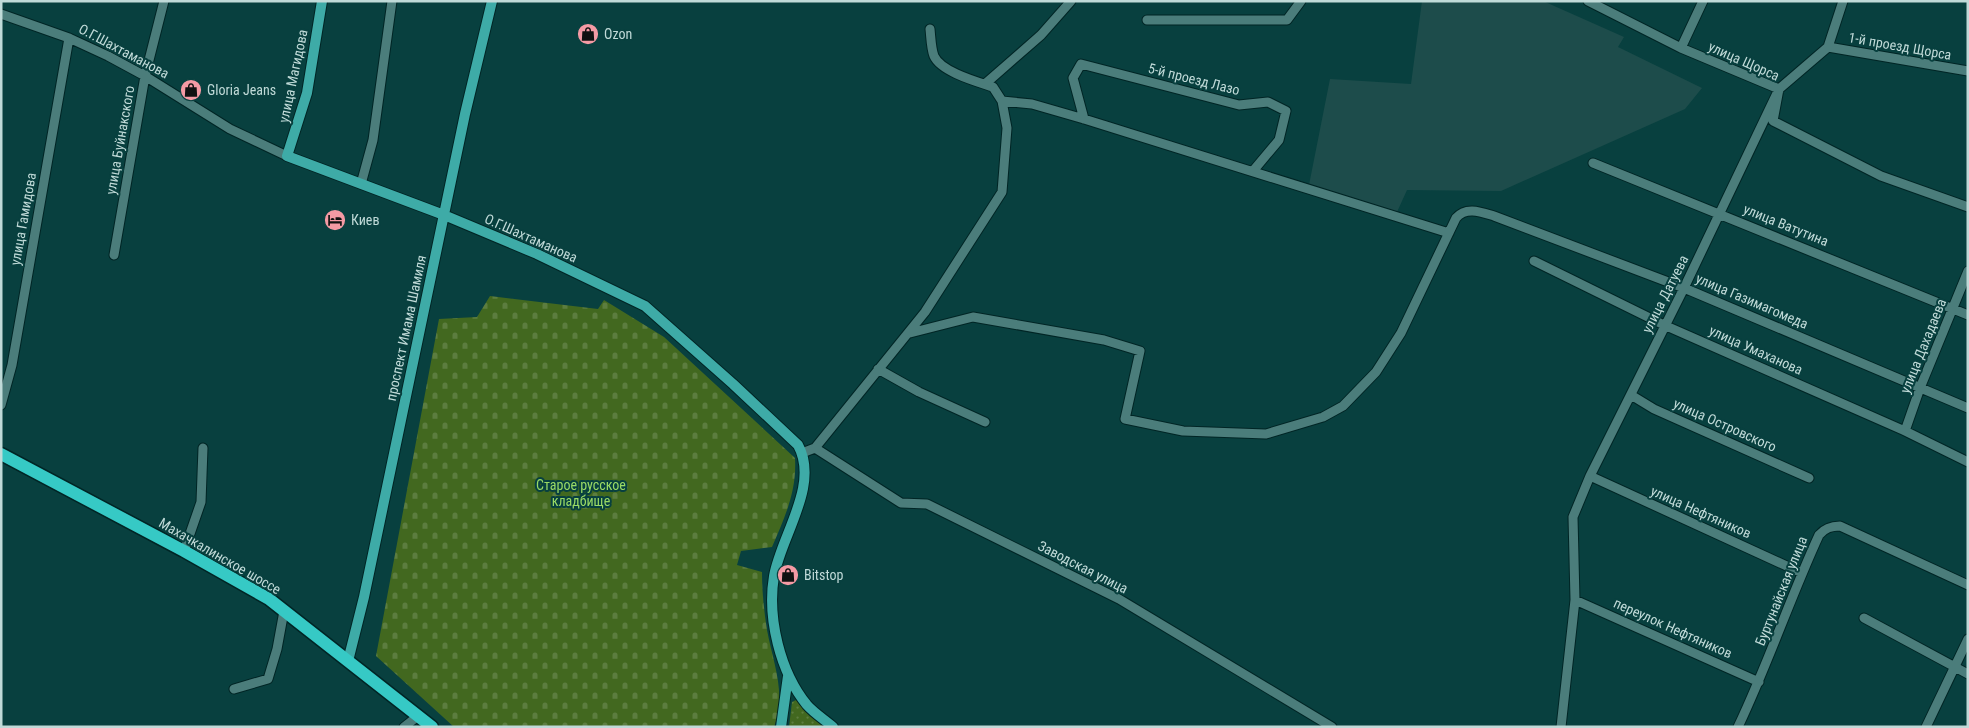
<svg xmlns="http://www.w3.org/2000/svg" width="1969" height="728" font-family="'Roboto Condensed',sans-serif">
<defs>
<pattern id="grass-dots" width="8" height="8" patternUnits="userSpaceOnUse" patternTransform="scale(1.25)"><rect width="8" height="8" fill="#42681f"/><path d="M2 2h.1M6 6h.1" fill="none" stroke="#5c7d3f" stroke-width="1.8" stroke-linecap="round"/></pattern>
<pattern id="cemetery-stones" width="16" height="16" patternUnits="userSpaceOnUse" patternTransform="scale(1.25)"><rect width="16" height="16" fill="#42681f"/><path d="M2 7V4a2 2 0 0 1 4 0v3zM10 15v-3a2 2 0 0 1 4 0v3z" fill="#5c7d3f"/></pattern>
</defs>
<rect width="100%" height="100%" fill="#08403f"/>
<path fill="#1d4c4b" d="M1422,1H1543L1624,37L1618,47L1702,88L1685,109L1501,191L1407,190L1397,212L1309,185L1330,79L1411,84Z"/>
<path fill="url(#grass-dots)" d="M796,700L823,727H789L792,702Z"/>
<path fill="url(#cemetery-stones)" d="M490,296L598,309L604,300L664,337L795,458C797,491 785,517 772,547L741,551L737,565L762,572C762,592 764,611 767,630C773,662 787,695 774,727H454L376,656L439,319L477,317Z"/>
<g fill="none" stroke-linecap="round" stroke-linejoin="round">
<g stroke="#002525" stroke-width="11">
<path id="minor" d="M1588,1L1681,48L1779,89L1773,121L1881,176L1968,207
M1,14L69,38L108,56L145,76L230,129L287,156
M1147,20H1287L1301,1
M1828,47L1968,71
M1681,48L1703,1
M985,84L1041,35L1071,1
M1002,101L1032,104L1084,119L1449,233
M1084,119L1073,78L1081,64L1239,105L1268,102L1286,111L1279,140L1253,171
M1593,163L1968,315
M361,184L373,140L392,1
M114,255L145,76L164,1
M1534,261L1664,325L1905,431L1968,462
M910,333L973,317L1104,340L1140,351L1125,419L1183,431L1266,434L1323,417L1343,406L1376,372L1401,333L1456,218C1466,206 1481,212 1494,216L1684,288L1968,408
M878,369L919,392L985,422
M1631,395L1654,409L1809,478
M1,405L12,365L69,38
M1905,431L1920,388L1968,271
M815,448L901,503L927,504L1119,599L1332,727
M802,453L815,448L925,312L1002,192L1007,128L1002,101L993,87C978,82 941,72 934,56C931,48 931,38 930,29
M1590,476L1802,573
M184,551L201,502L203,448
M1575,600L1759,682
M1864,618L1968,674
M234,689L268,679L277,649L284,611
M404,727L418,716
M1561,727L1575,600L1573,517L1590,476L1684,288L1779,89L1828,47L1843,1
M1738,727C1768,664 1790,598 1819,535C1825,528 1831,526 1840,526L1968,585
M1926,727L1968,639"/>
</g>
<g stroke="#002525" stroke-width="12">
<path id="major" d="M322,1L307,93L287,156L444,215L537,254L645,306L733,384L798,445C820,485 781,536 774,576C767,618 780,672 807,705C814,713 825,720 833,727
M348,661L364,597L465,114L492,1
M781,727L788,676"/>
</g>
<g stroke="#002525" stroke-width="15">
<path id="highway" d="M1,454L184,551L269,599L432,727"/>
</g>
<use href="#minor" stroke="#4b7d7b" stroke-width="9"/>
<use href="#major" stroke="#3eaba7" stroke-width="10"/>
<use href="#highway" stroke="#36c9c5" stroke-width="12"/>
</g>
<defs>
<g id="shop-disc" transform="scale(1.125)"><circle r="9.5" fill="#f49aa4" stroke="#08403f"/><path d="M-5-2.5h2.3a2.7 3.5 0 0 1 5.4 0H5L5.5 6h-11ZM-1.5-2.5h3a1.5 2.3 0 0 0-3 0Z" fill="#111"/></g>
<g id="hotel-disc" transform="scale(1.125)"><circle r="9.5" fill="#f49aa4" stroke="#08403f"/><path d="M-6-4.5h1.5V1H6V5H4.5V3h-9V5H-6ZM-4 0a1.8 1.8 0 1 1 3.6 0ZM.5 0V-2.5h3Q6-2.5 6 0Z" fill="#111"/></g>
</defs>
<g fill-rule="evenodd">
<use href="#shop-disc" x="588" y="34"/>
<use href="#shop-disc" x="191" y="90"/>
<use href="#hotel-disc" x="335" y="220"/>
<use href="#shop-disc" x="788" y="575"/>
</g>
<g text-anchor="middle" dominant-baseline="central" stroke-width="4" stroke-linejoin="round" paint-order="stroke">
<g font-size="14" fill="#c0dad8" stroke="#08403f" text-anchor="start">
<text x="604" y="34">Ozon</text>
<text x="207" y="90">Gloria Jeans</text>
<text x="351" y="220">Киев</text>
<text x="804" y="575">Bitstop</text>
</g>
<g font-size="14" fill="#c0dad8" stroke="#08403f">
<text transform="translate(1900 46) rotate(10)">1-й проезд Щорса</text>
<text transform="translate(124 51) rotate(28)">О.Г.Шахтаманова</text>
<text transform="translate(1744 61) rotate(24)">улица Щорса</text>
<text transform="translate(293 76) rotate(-78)">улица Магидова</text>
<text transform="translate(1194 79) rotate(14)">5-й проезд Лазо</text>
<text transform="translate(120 140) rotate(-80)">улица Буйнакского</text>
<text transform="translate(23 219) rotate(-80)">улица Гамидова</text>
<text transform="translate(1786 225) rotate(22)">улица Ватутина</text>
<text transform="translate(531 238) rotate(24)">О.Г.Шахтаманова</text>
<text transform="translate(1665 294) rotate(-63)">улица Датуева</text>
<text transform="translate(1752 301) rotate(23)">улица Газимагомеда</text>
<text transform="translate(406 328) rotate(-78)">проспект Имама Шамиля</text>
<text transform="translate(1923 346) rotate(-68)">улица Дахадаева</text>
<text transform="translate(1756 350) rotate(24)">улица Умаханова</text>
<text transform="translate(1725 425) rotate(24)">улица Островского</text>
<text transform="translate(1701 512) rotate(24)">улица Нефтяников</text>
<text transform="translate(220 556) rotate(30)">Махачкалинское шоссе</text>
<text transform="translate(1083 567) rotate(27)">Заводская улица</text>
<text transform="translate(1781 591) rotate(-68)">Буртунайская улица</text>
<text transform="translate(1673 628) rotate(24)">переулок Нефтяников</text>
</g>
<g font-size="14" fill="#9ada65" stroke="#08403f">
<text x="581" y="485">Старое русское<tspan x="581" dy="16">кладбище</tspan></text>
</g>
</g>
<rect width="1969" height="728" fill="none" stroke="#c0dad8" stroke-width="5"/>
</svg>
